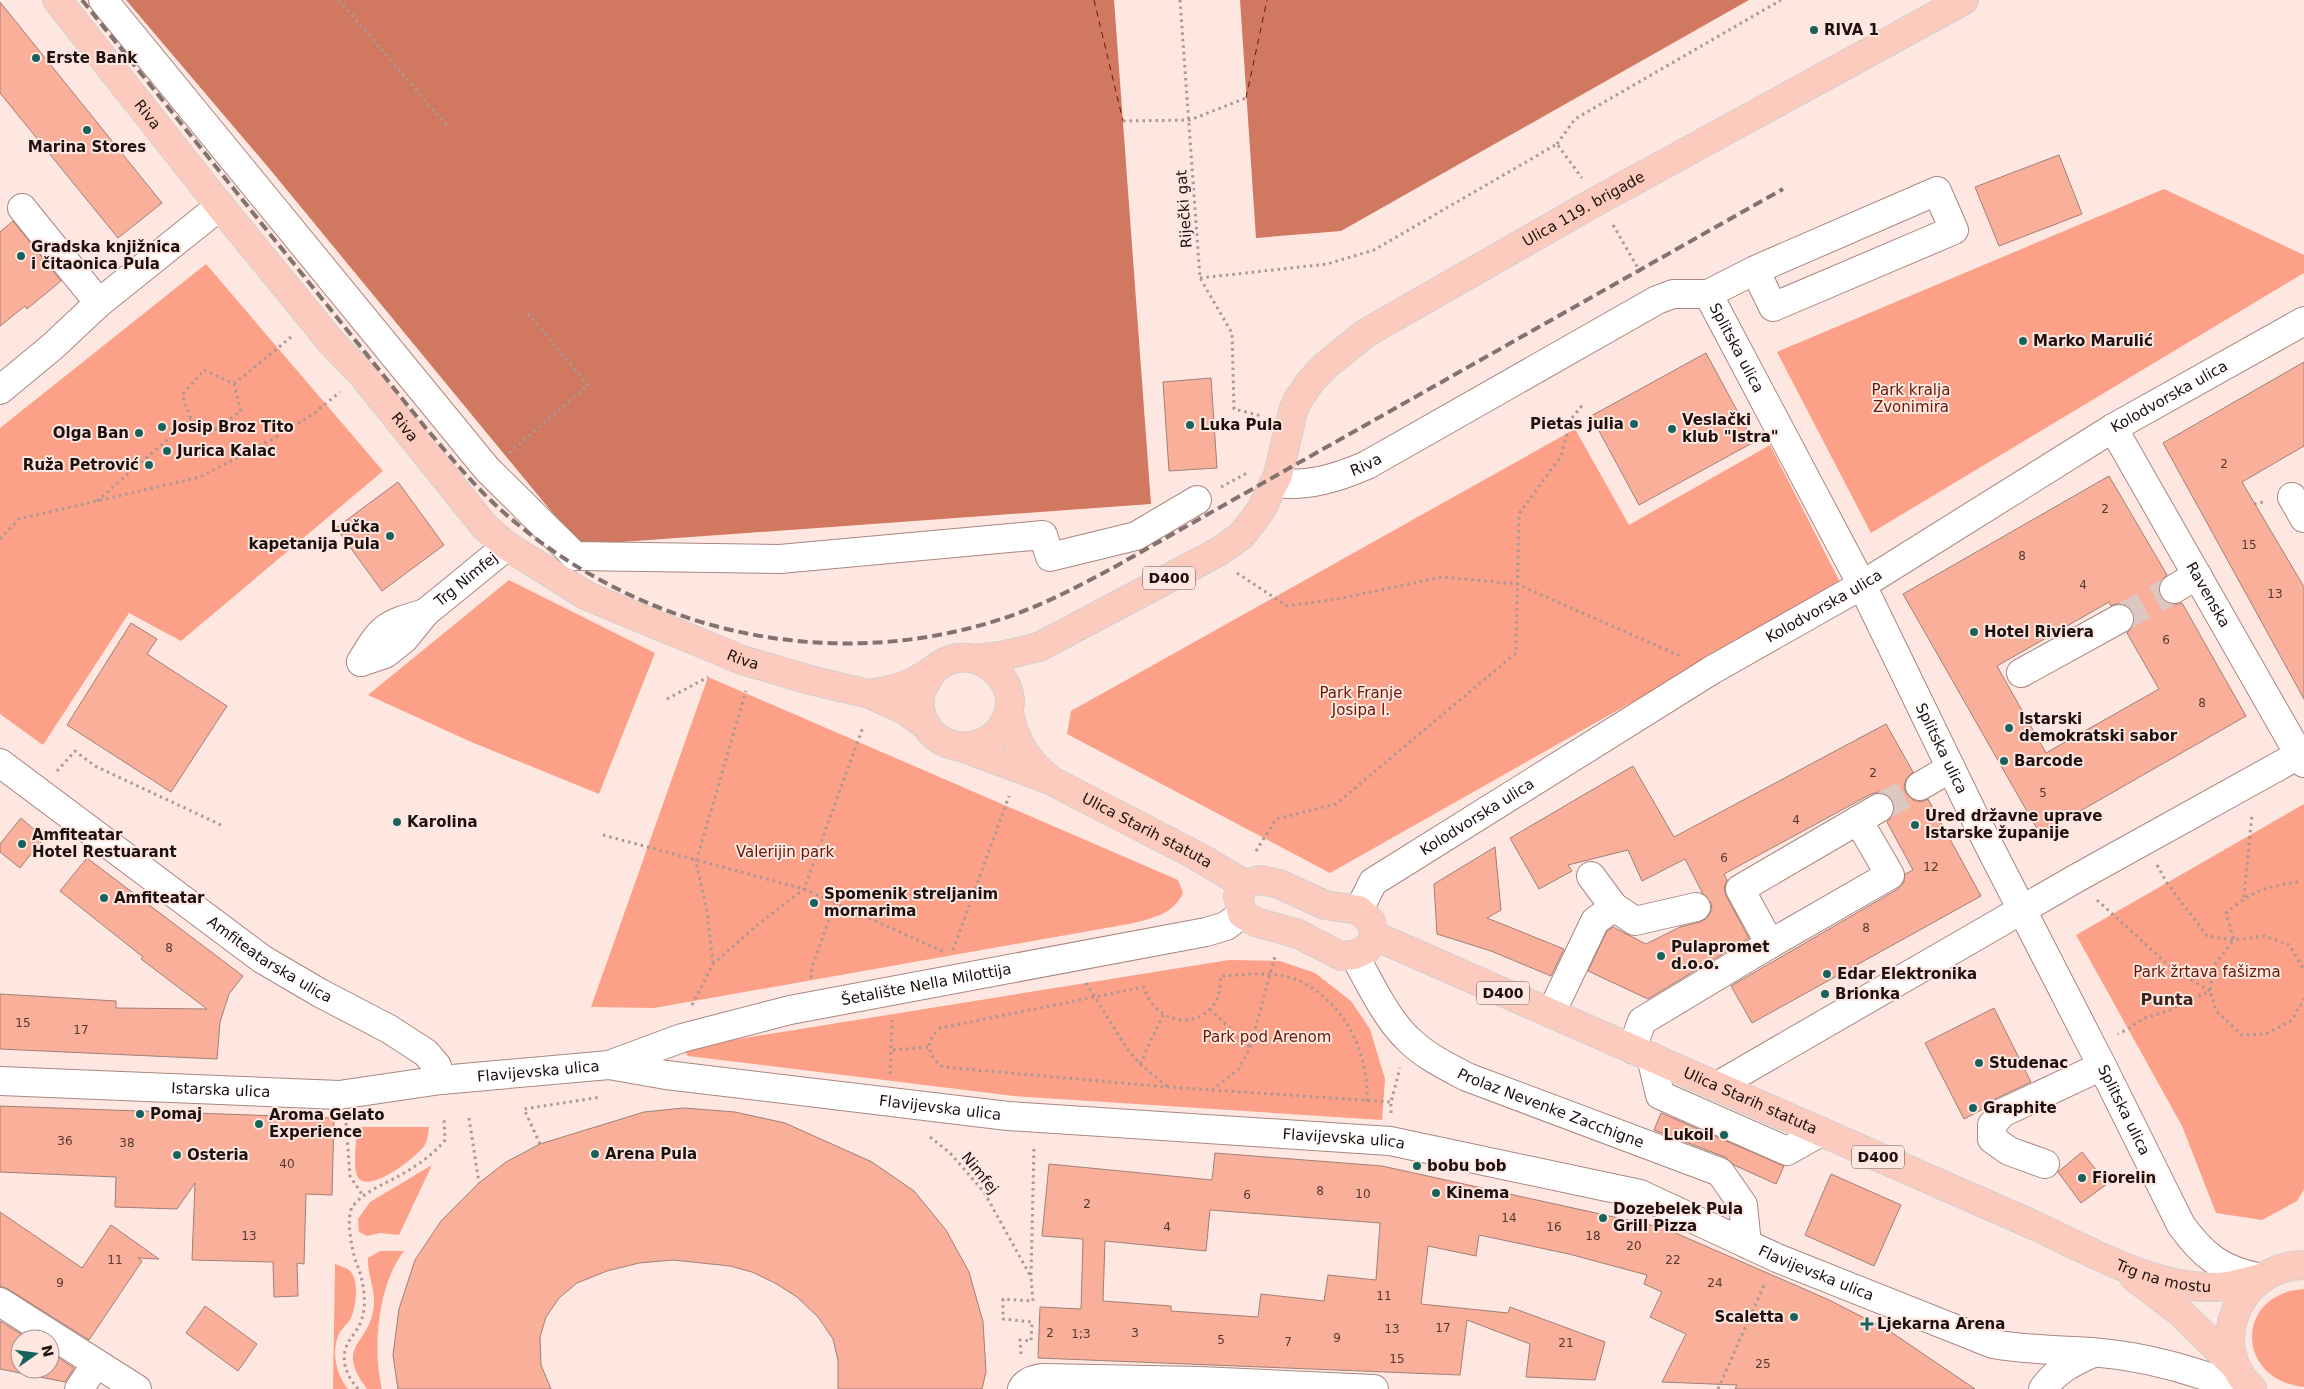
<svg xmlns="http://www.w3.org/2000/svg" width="2304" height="1389" font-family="'DejaVu Sans',sans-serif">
<rect width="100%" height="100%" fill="#fee7e1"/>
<path fill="#fca087" d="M2164,189L2304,255V273L1871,533L1777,352Z
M206,264L383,471L181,641L129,613L43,745L0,714V428Z
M1575,429L1629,525L1770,445L1841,584L1330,873L1067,734L1071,711Z
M509,580L655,653L599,794L469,741L368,695Z
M708,677L1178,880L1183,893C1174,913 1154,918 1134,923L654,1008L591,1007Z
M2304,804V1189L2297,1201L2262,1220L2216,1213L2182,1126L2076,935Z
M1229,960L1280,961L1315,973L1351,1001L1370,1029L1385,1079L1382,1120L1014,1096L688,1056L682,1048Z
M357,1127H429C428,1133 428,1141 424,1146C417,1157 368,1195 358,1177C352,1168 357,1139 357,1127Z
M432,1165L399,1235L380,1233L367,1236L359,1232L358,1219L370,1202Z
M380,1251H404C378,1284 372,1349 382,1389H367C333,1343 371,1346 374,1304C375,1288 367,1273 368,1258Z
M335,1264C339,1266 345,1267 349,1270C360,1279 356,1307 351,1318C348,1324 342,1328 339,1334C331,1352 336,1374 348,1389H333Z
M2304,1289V1386L2303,1387C2234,1378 2236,1293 2304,1289Z"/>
<path fill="#d17861" d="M126,0H1114L1151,504L579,545L268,167Z
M1240,0H1749L1341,231L1256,238Z"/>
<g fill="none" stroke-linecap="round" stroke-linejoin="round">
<path stroke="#6a1902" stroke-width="1" stroke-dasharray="6 5" stroke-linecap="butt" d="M1094,0L1123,121
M1246,98L1267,0"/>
</g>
<path fill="#faaf9b" stroke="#a07f76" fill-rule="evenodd" d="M0,2L162,203L118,238L0,93Z
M2059,155L2082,214L1999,246L1975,187Z
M13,221L61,281L27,309L25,306L0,326V232Z
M1706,353L1754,442L1639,505L1591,416Z
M2304,362V446L2242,482L2304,587V699L2163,443Z
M1211,378L1217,468L1169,471L1163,382Z
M2109,476L2167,575L2160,582L2158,590L2160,597L2167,603L2175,605L2182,603L2246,716L2040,834L1903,594ZM2109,602L2111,606L2119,603L2127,605L2132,611L2135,620L2132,627L2127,633L2159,689L2046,753L1997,666Z
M398,482L444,545L382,591L336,528Z
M131,623L157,639L147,654L227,706L171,792L67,725Z
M1886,724L1913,772L1906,779L1904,787L1906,793L1913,800L1921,802L1928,799L1981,896L1752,1023L1731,986L1898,889L1904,882L1905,874L1913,870L1887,822L1892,816L1895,808L1893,801L1887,795L1879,792L1871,794L1724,874L1727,880L1724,888L1726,896L1749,938L1648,999L1588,971L1607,931L1613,927L1646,944L1680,927L1700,922L1707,918L1712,910L1711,903L1703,894L1685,859L1642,881L1628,850L1568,865L1572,871L1539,889L1510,838L1633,766L1674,837Z
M21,818L44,838L20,868L0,852V844Z
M1495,847L1501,910L1487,918L1564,949L1551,976L1491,951L1437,934L1434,884Z
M87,858L243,976L229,994L220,1022L217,1059L0,1049V994L116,1001V1008L207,1009L141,959L143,957L60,891Z
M1994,1008L2031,1082L1995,1099L1987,1107L1964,1119L1925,1043Z
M0,1106L334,1118L332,1195L306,1194L304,1264L297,1263L298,1296L274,1297L273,1262L192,1260L195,1183L177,1209L115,1207L116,1177L0,1172Z
M684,1108L735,1112L785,1123L872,1162L914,1191L946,1230L969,1272L983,1322L986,1372L982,1389H838V1360L833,1339L818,1317L797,1297L775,1283L752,1272L730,1266L673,1260L639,1263L607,1271L577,1283L559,1298L546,1317L540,1337L541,1365L551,1389H398L393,1355L399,1309L415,1260L441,1221L479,1183L506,1162L540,1144L644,1112Z
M1661,1113L1784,1166L1776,1184L1734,1165L1725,1157L1654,1130Z
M2082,1152L2107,1184L2081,1203L2058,1172Z
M1215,1153L1382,1166L1664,1228L1827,1299L1888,1330L1975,1389H1735L1737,1385L1662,1382L1686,1334L1650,1317L1662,1292L1644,1284L1647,1275L1569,1254L1479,1235L1476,1256L1428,1246L1421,1304L1508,1313L1510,1307L1605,1342L1595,1380L1526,1377L1530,1344L1467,1320L1460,1375L1038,1358L1040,1307L1081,1309L1083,1239L1042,1236L1049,1164L1212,1180ZM1210,1210L1380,1223L1376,1280L1328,1275L1324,1301L1261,1294L1258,1317L1171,1311V1306L1103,1301L1105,1241L1206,1251Z
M1831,1174L1901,1205L1874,1266L1805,1235Z
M0,1212L82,1268L111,1225L159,1259L138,1258L142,1261L89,1340L8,1289L0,1286Z
M205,1306L257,1344L238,1371L186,1333Z
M0,1321L29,1339H20V1369H50V1352L74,1368L65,1382L0,1369Z"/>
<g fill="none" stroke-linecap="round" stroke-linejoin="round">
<path stroke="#dcc7c1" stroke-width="28" stroke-dasharray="28 14" stroke-linecap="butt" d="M2119,619L2174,589
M1879,808L1920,786"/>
<g stroke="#a9877e" stroke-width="30">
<g id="minor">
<path d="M103,0L487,469L575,556L780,559L1043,535L1050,557L1136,536L1197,500"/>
<path d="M22,208L99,303"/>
<path id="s1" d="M1708,294L1862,585L1979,826L2102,1066L2181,1225C2204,1257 2222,1270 2261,1278"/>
<path d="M1708,294L1755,270L1937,191L1954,230L1773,307L1755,270"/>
<path d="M0,390L52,347L99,303L220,206"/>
<path id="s2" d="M2113,428L2304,763"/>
<path id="s3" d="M1275,483C1308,487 1337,478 1367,465L1657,300L1673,294H1708"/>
<path d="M2292,497L2304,518"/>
<path d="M2174,589L2197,575"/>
<path id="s4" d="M361,662L385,654L404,639L425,613L507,546"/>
<path d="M361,662C382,626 385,625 425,613"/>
<path d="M2021,673L2119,619"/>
<path id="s5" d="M0,763L262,959L320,993L389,1029L426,1053L437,1066L441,1080"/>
<path d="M1920,786L1951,768"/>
<path d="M1614,907L1635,921L1696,907"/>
<path id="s6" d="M1359,910L1373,882L1712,670L1862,585L2113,428L2304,321"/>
<path d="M1770,944L1890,875L1858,820"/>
<path id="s7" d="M1354,955C1370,983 1385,1017 1408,1039C1425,1056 1446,1066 1467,1077L1720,1172L1743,1205L1747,1244"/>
<path d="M1551,1013L1595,921L1614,907L1591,876"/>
<path d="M1632,1049L1642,1021L1770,944L1740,889L1879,808"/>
<path d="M1651,1057L1660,1095L1787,1151L1821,1132"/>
<path id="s8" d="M609,1065L682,1038L790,1010L1206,932L1226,926L1242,914"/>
<path id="s9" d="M0,1081L339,1095L441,1080L609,1065L666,1075L1008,1116L1390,1141L1640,1194L1777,1258L1993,1344C2026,1350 2059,1350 2092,1352C2141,1356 2194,1370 2240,1389"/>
<path d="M1717,1086L2075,879L2304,752"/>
<path d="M2045,1164L2009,1151L1992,1139V1125L2002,1113L2102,1066"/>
<path d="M0,1302L137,1389"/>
<path d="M79,1389L96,1364"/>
<path d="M1022,1389C1026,1381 1035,1379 1043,1378L1200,1381L1374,1389"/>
<path d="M2043,1389C2056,1370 2073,1362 2093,1353"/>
</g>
</g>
<g stroke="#d2cfcf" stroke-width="30">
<g id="major">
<path id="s10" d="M57,0L220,206L332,343L362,374L485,527L507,546L587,596L742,660L810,680L869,694L903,709L927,726"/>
<path id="s11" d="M976,659L1000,656L1039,647L1218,552L1241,536L1261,510L1278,475L1293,411L1299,398L1311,381L1325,366L1366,333L1595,202L1964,0"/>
<path d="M869,694C882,692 896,689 909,684C922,679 933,669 945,662C972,648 1007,669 1010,700C1010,711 1006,723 999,731C969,763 916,742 920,698C921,687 928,679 933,671"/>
<path d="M1009,713C1014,740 1026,760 1047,777"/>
<path id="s12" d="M964,748L1050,780L1197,856L1244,884L1260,880L1279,884L1325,905L1359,910L1371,922L1375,936L1367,949L1354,955L1341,956L1298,934L1256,922L1242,914L1238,896L1244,884"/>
<path id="s13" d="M1375,936L2038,1227C2091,1252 2155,1289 2216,1287C2231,1287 2246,1282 2261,1278"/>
<path d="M2134,1277L2180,1312L2235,1366"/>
<path d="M2252,1389C2204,1344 2241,1265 2304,1265"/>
</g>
</g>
<path stroke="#ac9893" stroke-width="3" stroke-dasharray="2.5 4" stroke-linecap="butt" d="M339,0L448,127
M1180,0L1200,278L1232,333L1234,409L1262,416
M1123,121L1190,120L1246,98
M1557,144L1575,119L1781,0
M1613,225L1642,275
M1200,278L1327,264L1374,250L1557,144L1582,178
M204,370L234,384L241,411L211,433L191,419L182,395Z
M234,384L291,337
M509,453L588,385L526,311
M1221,487L1247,473
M97,501L191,419
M2254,504L2263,502
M0,539L19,519L200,477L273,439L313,414L340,392
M1237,573L1287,606L1343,598L1442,577L1517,584L1680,656
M667,699L708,677
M57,771L75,751L95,766L221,825
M603,835L804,889L944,952
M1256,851L1276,819L1336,804L1516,653L1519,514L1561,456L1571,419L1584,403
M2157,865L2167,883L2207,936L2234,940L2264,936L2289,945L2304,969
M2298,882C2265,887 2252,891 2226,913L2234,940L2214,965L2210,991L2216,1011L2242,1035L2266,1034L2292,1020L2304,999
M2244,897L2252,814
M2097,900L2174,970L2210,991L2168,1011L2142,1019L2128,1029L2118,1034
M953,950L1009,796
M713,963L707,911L696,862L746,691
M811,978L812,967L835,903
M1086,983L1128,1050L1140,1064L1168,1087
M692,1005L713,964L756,926L804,889L863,727
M1210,1009L1250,1048
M893,1050L929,1047
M1140,1064L1163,1015
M890,1074L892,1020
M1212,1090L1238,1070L1250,1048L1275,956
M1367,1101C1369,1053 1345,1003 1300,981C1276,970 1246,975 1221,976C1220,984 1220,992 1217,999C1199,1034 1153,1022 1144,987L940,1028C924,1042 927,1055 943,1067L1168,1087L1391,1102
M1391,1113V1102L1400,1068
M469,1118L479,1183
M346,1123L350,1176L363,1196
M930,1137L950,1153L984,1192L1031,1277
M540,1144L524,1109L601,1097
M1021,1354L1020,1340L1031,1341L1032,1322L1003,1319V1299L1033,1301L1031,1277L1034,1146
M358,1389C346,1375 339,1358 349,1341C353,1335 359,1328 361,1321C368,1304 363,1278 356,1262C352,1250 345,1216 353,1206C364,1192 382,1185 397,1177C414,1168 433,1155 445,1140L444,1118
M1718,1389L1765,1283"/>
<use href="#minor" stroke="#fff" stroke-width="28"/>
<use href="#major" stroke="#fdcbbe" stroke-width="28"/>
<path stroke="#83726d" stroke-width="4" stroke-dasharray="10 5" stroke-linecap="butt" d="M82,0L425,427C449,455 473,485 501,510C641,635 838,678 1016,614C1051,601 1085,583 1118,565L1783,189"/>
</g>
<g fill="#17635c" stroke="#fee7e1" stroke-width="2">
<circle cx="1814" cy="30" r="5"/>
<circle cx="36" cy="58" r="5"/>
<circle cx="87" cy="130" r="5"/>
<circle cx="21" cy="256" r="5"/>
<circle cx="2023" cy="341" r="5"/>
<circle cx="1634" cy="424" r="5"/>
<circle cx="1190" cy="425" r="5"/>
<circle cx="162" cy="427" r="5"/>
<circle cx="1672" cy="429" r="5"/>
<circle cx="139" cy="433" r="5"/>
<circle cx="167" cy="451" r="5"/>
<circle cx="149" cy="465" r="5"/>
<circle cx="390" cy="536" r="5"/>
<circle cx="1974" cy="632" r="5"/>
<circle cx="2009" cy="728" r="5"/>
<circle cx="2004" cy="761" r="5"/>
<circle cx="397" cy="822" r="5"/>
<circle cx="1915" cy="825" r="5"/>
<circle cx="22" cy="844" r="5"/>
<circle cx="104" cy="898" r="5"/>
<circle cx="814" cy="903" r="5"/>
<circle cx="1661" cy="956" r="5"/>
<circle cx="1827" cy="974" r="5"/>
<circle cx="1825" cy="994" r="5"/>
<circle cx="1979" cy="1063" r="5"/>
<circle cx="1973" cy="1108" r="5"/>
<circle cx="140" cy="1114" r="5"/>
<circle cx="259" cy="1124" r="5"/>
<circle cx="1724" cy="1135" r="5"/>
<circle cx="595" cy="1154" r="5"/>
<circle cx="177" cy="1155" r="5"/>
<circle cx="1417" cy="1166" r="5"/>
<circle cx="2082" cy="1178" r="5"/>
<circle cx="1436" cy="1193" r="5"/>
<circle cx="1603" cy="1218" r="5"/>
<circle cx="1794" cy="1317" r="5"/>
<path d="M1864.5 1316.5h5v5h5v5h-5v5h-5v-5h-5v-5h5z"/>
</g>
<g text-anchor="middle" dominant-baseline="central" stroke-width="4" stroke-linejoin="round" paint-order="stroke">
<g font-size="12" fill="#543830">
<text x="2224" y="464">2</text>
<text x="2105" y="509">2</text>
<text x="2249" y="545">15</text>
<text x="2022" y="556">8</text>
<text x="2083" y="585">4</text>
<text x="2275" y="594">13</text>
<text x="2166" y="640">6</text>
<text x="2202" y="703">8</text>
<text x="1873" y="773">2</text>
<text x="2043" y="793">5</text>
<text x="1796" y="820">4</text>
<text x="1724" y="858">6</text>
<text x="1931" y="867">12</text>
<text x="1866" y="928">8</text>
<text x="169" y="948">8</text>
<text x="23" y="1023">15</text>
<text x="81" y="1030">17</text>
<text x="65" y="1141">36</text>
<text x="127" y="1143">38</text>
<text x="287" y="1164">40</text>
<text x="1320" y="1191">8</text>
<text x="1363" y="1194">10</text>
<text x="1247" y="1195">6</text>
<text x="1087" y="1204">2</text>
<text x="1509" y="1218">14</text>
<text x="1167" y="1227">4</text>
<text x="1554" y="1227">16</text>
<text x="249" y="1236">13</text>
<text x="1593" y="1236">18</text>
<text x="1634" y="1246">20</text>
<text x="115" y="1260">11</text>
<text x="1673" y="1260">22</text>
<text x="60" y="1283">9</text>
<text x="1715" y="1283">24</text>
<text x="1384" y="1296">11</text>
<text x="1443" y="1328">17</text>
<text x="1392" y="1329">13</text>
<text x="1050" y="1333">2</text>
<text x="1135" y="1333">3</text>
<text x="1081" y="1334">1;3</text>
<text x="1337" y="1338">9</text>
<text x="1221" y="1340">5</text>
<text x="1288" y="1342">7</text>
<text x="1566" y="1343">21</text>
<text x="1397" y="1359">15</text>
<text x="1763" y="1364">25</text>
</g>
<g fill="#fee7e1" stroke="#60504d" stroke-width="1">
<rect x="1143" y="566.5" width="52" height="23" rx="4"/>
<rect x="1477" y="981.5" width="52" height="23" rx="4"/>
<rect x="1852" y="1145.5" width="52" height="23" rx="4"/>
</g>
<g font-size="14" font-weight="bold" fill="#1d100d">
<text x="1169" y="578">D400</text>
<text x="1503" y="993">D400</text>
<text x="1878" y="1157">D400</text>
</g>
<g font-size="15" font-weight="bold" fill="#1d100d" stroke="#fee7e1" text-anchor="start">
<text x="1824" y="30">RIVA 1</text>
<text x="46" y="58">Erste Bank</text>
<text x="87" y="147" text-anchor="middle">Marina Stores</text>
<text x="31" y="247">Gradska knjižnica<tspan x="31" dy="17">i čitaonica Pula</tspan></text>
<text x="2033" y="341">Marko Marulić</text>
<text x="1682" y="420">Veslački<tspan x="1682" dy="17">klub "Istra"</tspan></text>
<text x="1624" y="424" text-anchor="end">Pietas julia</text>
<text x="1200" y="425">Luka Pula</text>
<text x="172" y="427">Josip Broz Tito</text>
<text x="129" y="433" text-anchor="end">Olga Ban</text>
<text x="177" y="451">Jurica Kalac</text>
<text x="139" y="465" text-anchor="end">Ruža Petrović</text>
<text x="380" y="527" text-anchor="end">Lučka<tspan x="380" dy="17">kapetanija Pula</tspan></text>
<text x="1984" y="632">Hotel Riviera</text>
<text x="2019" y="719">Istarski<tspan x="2019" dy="17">demokratski sabor</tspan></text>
<text x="2014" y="761">Barcode</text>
<text x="1925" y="816">Ured državne uprave<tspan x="1925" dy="17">Istarske županije</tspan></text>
<text x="407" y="822">Karolina</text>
<text x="32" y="835">Amfiteatar<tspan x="32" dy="17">Hotel Restuarant</tspan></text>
<text x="824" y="894">Spomenik streljanim<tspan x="824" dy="17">mornarima</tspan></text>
<text x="114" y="898">Amfiteatar</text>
<text x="1671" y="947">Pulapromet<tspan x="1671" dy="17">d.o.o.</tspan></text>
<text x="1837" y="974">Edar Elektronika</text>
<text x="1835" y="994">Brionka</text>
<text x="1989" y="1063">Studenac</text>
<text x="1983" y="1108">Graphite</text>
<text x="150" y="1114">Pomaj</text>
<text x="269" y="1115">Aroma Gelato<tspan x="269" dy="17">Experience</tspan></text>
<text x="1714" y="1135" text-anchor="end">Lukoil</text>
<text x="605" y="1154">Arena Pula</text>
<text x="187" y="1155">Osteria</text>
<text x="1427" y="1166">bobu bob</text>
<text x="2092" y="1178">Fiorelin</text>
<text x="1446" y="1193">Kinema</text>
<text x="1613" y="1209">Dozebelek Pula<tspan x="1613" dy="17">Grill Pizza</tspan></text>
<text x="1784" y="1317" text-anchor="end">Scaletta</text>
<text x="1877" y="1324">Ljekarna Arena</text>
</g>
<g font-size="15" fill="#1d100d" stroke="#fee7e1">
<text stroke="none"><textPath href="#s10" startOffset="146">Riva</textPath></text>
<text transform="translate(1184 209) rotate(-94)">Riječki gat</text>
<text stroke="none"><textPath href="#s11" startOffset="791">Ulica 119. brigade</textPath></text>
<text stroke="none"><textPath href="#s1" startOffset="61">Splitska ulica</textPath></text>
<text stroke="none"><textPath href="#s6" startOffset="964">Kolodvorska ulica</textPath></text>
<text stroke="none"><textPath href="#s10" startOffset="551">Riva</textPath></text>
<text stroke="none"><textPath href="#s3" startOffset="94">Riva</textPath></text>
<text stroke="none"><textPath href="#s4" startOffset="136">Trg Nimfej</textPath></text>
<text stroke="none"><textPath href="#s2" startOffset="192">Ravenska</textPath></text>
<text stroke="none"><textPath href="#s6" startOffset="560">Kolodvorska ulica</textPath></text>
<text stroke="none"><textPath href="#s10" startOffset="971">Riva</textPath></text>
<text stroke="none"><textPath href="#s1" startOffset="511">Splitska ulica</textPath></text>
<text stroke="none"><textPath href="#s6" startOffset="154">Kolodvorska ulica</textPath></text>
<text stroke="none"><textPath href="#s12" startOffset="201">Ulica Starih statuta</textPath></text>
<text stroke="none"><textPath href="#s5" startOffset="334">Amfiteatarska ulica</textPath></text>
<text stroke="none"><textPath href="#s8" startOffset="328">Šetalište Nella Milottija</textPath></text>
<text stroke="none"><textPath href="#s9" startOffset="540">Flavijevska ulica</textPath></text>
<text stroke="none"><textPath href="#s9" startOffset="221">Istarska ulica</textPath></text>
<text stroke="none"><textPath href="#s13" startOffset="410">Ulica Starih statuta</textPath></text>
<text stroke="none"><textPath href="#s7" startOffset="260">Prolaz Nevenke Zacchigne</textPath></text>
<text stroke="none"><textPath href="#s9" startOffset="945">Flavijevska ulica</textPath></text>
<text stroke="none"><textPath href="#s1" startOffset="916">Splitska ulica</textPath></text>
<text stroke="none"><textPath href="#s9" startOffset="1350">Flavijevska ulica</textPath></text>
<text transform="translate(980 1173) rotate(51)">Nimfej</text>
<text stroke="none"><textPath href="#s9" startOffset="1845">Flavijevska ulica</textPath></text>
<text stroke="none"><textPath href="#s13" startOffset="860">Trg na mostu</textPath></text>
</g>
<g font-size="15" fill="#671600" stroke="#fee7e1">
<text x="1911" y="390">Park kralja<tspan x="1911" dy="17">Zvonimira</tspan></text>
<text x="1361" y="693">Park Franje<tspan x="1361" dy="17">Josipa I.</tspan></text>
<text x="785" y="852">Valerijin park</text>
<text x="2207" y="972">Park žrtava fašizma</text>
<text x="1267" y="1037">Park pod Arenom</text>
</g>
<g font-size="16" font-weight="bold" fill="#3e231c" stroke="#fee7e1">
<text x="2167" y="999">Punta</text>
</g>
</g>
<g transform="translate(35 1354) rotate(76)"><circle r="24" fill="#fee7e1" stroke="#a4918c"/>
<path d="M0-4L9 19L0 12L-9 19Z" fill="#17635c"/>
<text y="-8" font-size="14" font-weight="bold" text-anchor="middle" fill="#1d100d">N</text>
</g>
</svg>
